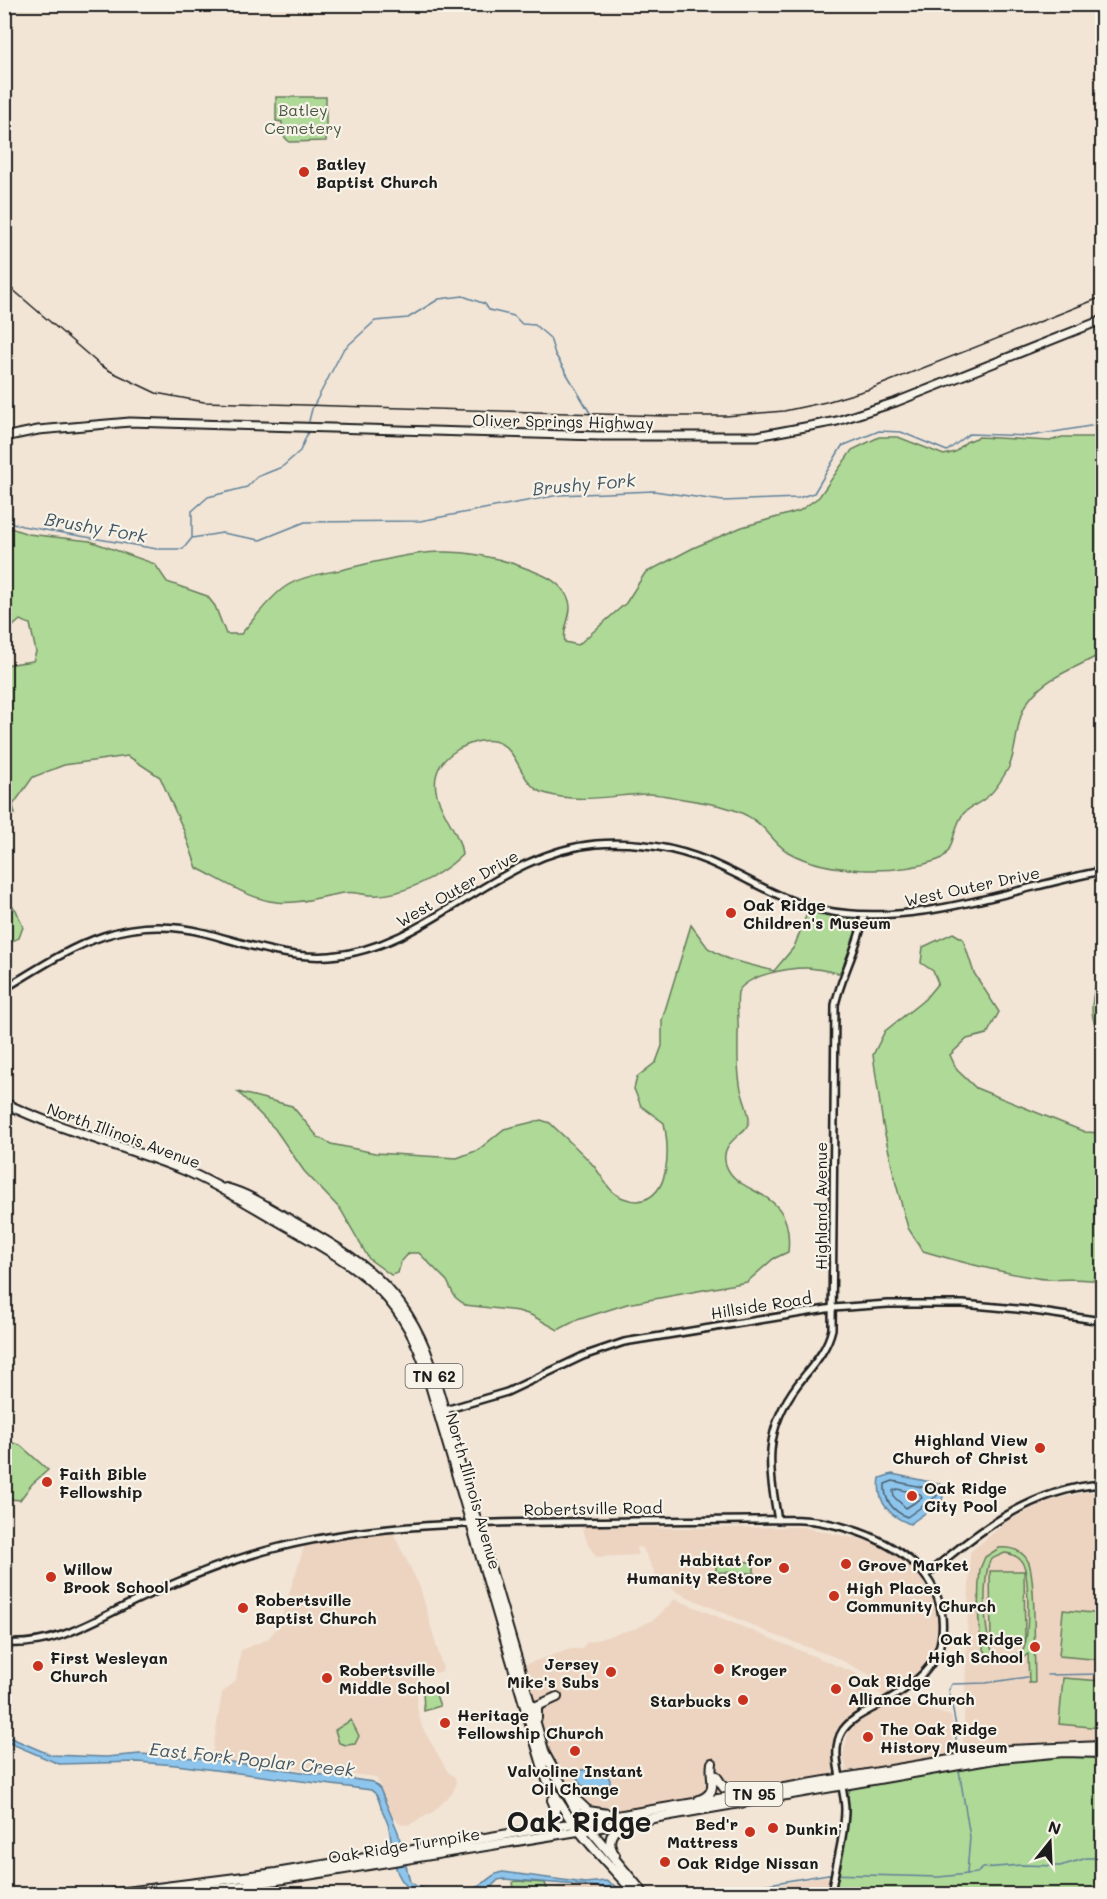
<svg xmlns="http://www.w3.org/2000/svg" width="1107" height="1899" font-family="Mali,sans-serif">
<rect width="100%" height="100%" fill="#f2e5d6"/>
<filter id="ink" filterUnits="userSpaceOnUse"><feTurbulence type="fractalNoise" baseFrequency=".0167" numOctaves="2"/><feDisplacementMap in="SourceGraphic" scale="12" xChannelSelector="R" yChannelSelector="G"/><feConvolveMatrix kernelMatrix="1 2 1 2 8 2 1 2 1" color-interpolation-filters="sRGB"/></filter>
<g filter="url(#ink)">
<path fill="#ecd4c1" d="M1086,1492H1102V1741L1046,1742L963,1750L970,1552L1010,1519L1048,1501Z
M629,1524L633,1527L681,1528L804,1527L853,1538L855,1535L860,1540L870,1541L902,1557L923,1576L935,1599L939,1618L937,1642L928,1663L921,1674L900,1691L915,1706L951,1716L954,1727L951,1757L847,1771L843,1755L848,1734L861,1717L890,1703L887,1697L878,1693L870,1675L835,1657L774,1635L677,1592L656,1575L642,1547L636,1548L638,1555L596,1557L588,1544L581,1525L625,1527Z
M392,1531L420,1587L443,1669L441,1672L418,1675L417,1707L422,1727L448,1772L455,1777L456,1785L452,1794L433,1812L409,1825L401,1824L393,1817L386,1807L377,1779L370,1776L311,1772L292,1767L216,1758L212,1755L222,1693L236,1680L241,1650L268,1639L279,1625L305,1544Z
M675,1599L855,1673L864,1681L874,1700L873,1703L842,1724L834,1736L833,1770L830,1776L789,1784L733,1789L729,1794L606,1812L590,1809L574,1794L548,1750L523,1665L571,1649H582L586,1643L637,1628L656,1618Z
M831,1876L827,1894H727L820,1877Z
M603,1887L616,1894H550L558,1888Z"/>
<path fill="#aed997" stroke="#657a5a" stroke-width="1.5" fill-rule="evenodd" d="M276,97H326V141L289,142L282,134V122L276,121Z
M879,437H898L944,455L955,452L966,442L979,437L1050,441L1062,437H1102V653C1076,669 1048,675 1029,700C1015,718 1018,747 1009,767C1004,776 995,791 987,797C980,803 970,807 964,813C952,826 955,854 938,860C896,875 827,874 788,852C774,844 767,828 754,820C734,806 707,803 683,799C672,797 658,793 646,794C613,795 578,804 544,793C512,783 522,724 467,745C456,749 444,758 439,768C424,799 460,826 462,855C440,876 402,897 371,895C362,895 354,891 344,893C323,896 297,905 276,902C249,899 221,880 197,868L184,831L160,777L128,756L64,765L33,777L13,805L15,814L5,805V665L33,661L36,652L30,624L20,620L5,633V526L28,534L90,541L155,564L167,582L207,596L215,606L226,634H241C253,620 270,597 285,587C301,576 326,573 345,569C417,552 457,541 528,569C544,575 560,581 568,598C575,613 561,628 565,642L578,645L626,603L645,573L693,548L742,527L799,511L819,497L852,450Z
M5,899L16,910L23,927L19,938L5,944Z
M808,911L855,919C866,934 847,959 839,973C829,972 817,968 806,968C787,968 747,975 738,992C736,1006 739,1020 738,1034C738,1051 737,1067 740,1084C741,1095 749,1111 749,1119C750,1135 718,1139 726,1165C738,1199 795,1185 788,1252L773,1259L747,1282L627,1304L577,1320L558,1330L531,1315L518,1311L465,1305L455,1297L447,1281L419,1253H409L401,1262L398,1273L391,1275L369,1259L341,1210L304,1171L275,1129L238,1092L292,1106L318,1137L331,1144L375,1153L457,1158L478,1150L504,1129L541,1120L550,1123C564,1137 580,1150 593,1165C600,1173 605,1184 612,1191C618,1197 629,1201 638,1201C672,1197 669,1147 664,1123L641,1106L634,1089L637,1077L656,1062L662,1046V1020L691,925L708,948L728,959L774,971L794,947Z
M953,933L963,939L974,973L999,1012L987,1034L967,1039L950,1055L957,1070L976,1088L1085,1132L1102,1133V1282C1081,1276 1059,1282 1037,1278C999,1272 960,1262 923,1251L908,1228L896,1184L883,1125L873,1055L885,1031L924,1000L938,983L933,971L921,963L923,947Z
M1101,972H1102V1035C1086,1019 1092,992 1101,972Z
M9,1442L20,1445L48,1470L32,1484L20,1500L10,1499L5,1493V1452Z
M999,1548C1011,1547 1022,1550 1028,1561C1036,1574 1034,1661 1035,1683H1029L1028,1654C1013,1667 989,1667 982,1644C977,1626 978,1588 980,1569L985,1557ZM1005,1553C1014,1554 1021,1558 1024,1566C1029,1580 1030,1641 1022,1652L1007,1658L994,1653C983,1641 982,1572 991,1559Z
M716,1561L754,1562V1573L716,1572Z
M990,1571H1024L1025,1641L991,1642Z
M1063,1610L1102,1614V1660L1059,1656Z
M1063,1678L1102,1681L1101,1728L1059,1724Z
M434,1689L440,1706L424,1711L423,1691Z
M351,1720L359,1736L355,1744L346,1745L339,1743L335,1730Z
M1064,1754L1102,1755V1894H836C831,1871 845,1841 848,1818C850,1807 844,1794 853,1786L1022,1757Z
M517,1881L545,1883L549,1894H515L513,1882Z"/>
<path fill="#8ec5ec" stroke="#608199" stroke-width="1.5" d="M892,1474L940,1484L944,1491L942,1501L910,1524C889,1516 876,1502 880,1478Z
M4,1735L51,1755L106,1757L140,1754L210,1759L373,1782L380,1789L398,1832L410,1882C425,1894 462,1896 479,1886C488,1881 492,1873 503,1872L585,1883L606,1881L627,1892L616,1894L603,1887L503,1879L498,1880L484,1894H418C390,1880 395,1854 389,1828C388,1822 384,1816 382,1810C379,1802 379,1795 371,1790L176,1765L137,1762L59,1764L5,1741Z
M598,1769L605,1771L610,1780L609,1791L604,1793L581,1785L577,1777L581,1770Z"/>
<g fill="none" stroke-linecap="round" stroke-linejoin="round">
<path stroke="#4a606f" stroke-width="1.5" d="M893,1481L936,1490L937,1496L907,1517C893,1511 884,1500 885,1484Z
M897,1489L920,1494L922,1498L906,1508L894,1497L893,1491Z"/>
<path stroke="#608199" stroke-width="1.5" d="M309,421L312,409L343,350L375,321L408,318L439,299L463,296L485,304L489,310L514,316L522,324L535,325L550,338L555,354L593,418L619,427
M4,520L22,526L157,549H183L192,538L222,533L260,540L305,522L420,521L559,495L654,491L723,501L798,498L814,493L842,446L879,431L901,432L947,451L969,434L1030,436L1102,424
M192,538V511L208,497L247,487L257,477L282,467L300,451L308,432
M1047,1675L1102,1674
M956,1754V1726L949,1690L952,1684L986,1683L1027,1677
M959,1770L970,1837L967,1873
M649,1891L666,1894
M710,1894L828,1874L939,1877L977,1873L983,1868L1021,1865L1060,1866L1087,1858H1102"/>
<g stroke="#1c1c1c" stroke-width="10">
<path id="minor" d="M4,989C71,948 122,912 205,933C247,944 286,959 330,956C430,948 495,853 596,844C639,841 681,848 721,867C754,882 785,902 822,910C913,929 1013,888 1102,871
M442,1411L507,1392L583,1356L624,1342L833,1308L888,1304H963L1027,1310L1102,1321
M778,1520C768,1466 763,1430 798,1384C812,1366 827,1351 832,1329L835,1005C842,974 858,947 864,916
M926,1575C979,1531 1031,1489 1102,1484
M4,1643C60,1647 100,1616 148,1595C190,1576 234,1558 280,1547C394,1519 514,1523 632,1521C672,1521 712,1520 752,1520C777,1520 802,1518 826,1523C875,1533 936,1561 942,1617C947,1666 912,1686 875,1707C864,1713 851,1719 843,1730C828,1752 845,1785 845,1809C845,1837 835,1866 831,1894"/>
</g>
<g stroke="#1c1c1c" stroke-width="11">
<path id="major" d="M4,437L38,430L130,422L598,436H757L837,421L896,402L1102,320"/>
</g>
<g stroke="#1c1c1c" stroke-width="12">
<path id="highway" d="M4,1103C62,1131 125,1146 184,1170C222,1186 256,1209 292,1229C354,1265 398,1290 423,1361L545,1775C566,1823 602,1857 636,1894
M226,1188C249,1194 271,1209 292,1221C358,1259 404,1286 430,1362L545,1754L579,1816L644,1894
M537,1718V1706L557,1697
M716,1776L724,1788L744,1792
M570,1794L588,1811L608,1814
M699,1800C720,1793 709,1778 712,1763
M539,1826C553,1822 559,1813 552,1800
M615,1855C606,1843 610,1828 626,1826
M110,1894L276,1873L1010,1750L1102,1746
M171,1894L241,1886L578,1831L1000,1758L1064,1752L1102,1753"/>
</g>
<use href="#minor" stroke="#f7f3e8" stroke-width="5"/>
<use href="#major" stroke="#f7f3e8" stroke-width="7"/>
<use href="#highway" stroke="#f7f3e8" stroke-width="8"/>
<path stroke="#1c1c1c" stroke-width="1.5" d="M4,282L100,365L112,372L156,393L204,402L665,416H726L784,411L826,402L870,389L1102,297"/>
</g>
</g>
<g fill="#c8321e" stroke="#f7f3e8" stroke-width="2">
<circle cx="304" cy="172" r="6"/>
<circle cx="731" cy="913" r="6"/>
<circle cx="1040" cy="1448" r="6"/>
<circle cx="47" cy="1482" r="6"/>
<circle cx="912" cy="1496" r="6"/>
<circle cx="846" cy="1564" r="6"/>
<circle cx="784" cy="1568" r="6"/>
<circle cx="51" cy="1577" r="6"/>
<circle cx="834" cy="1596" r="6"/>
<circle cx="243" cy="1608" r="6"/>
<circle cx="1035" cy="1647" r="6"/>
<circle cx="38" cy="1666" r="6"/>
<circle cx="719" cy="1669" r="6"/>
<circle cx="611" cy="1672" r="6"/>
<circle cx="327" cy="1678" r="6"/>
<circle cx="836" cy="1689" r="6"/>
<circle cx="743" cy="1700" r="6"/>
<circle cx="445" cy="1723" r="6"/>
<circle cx="868" cy="1737" r="6"/>
<circle cx="575" cy="1751" r="6"/>
<circle cx="773" cy="1828" r="6"/>
<circle cx="750" cy="1832" r="6"/>
<circle cx="665" cy="1862" r="6"/>
</g>
<g text-anchor="middle" dominant-baseline="central" stroke-width="4.5" stroke-linejoin="round" paint-order="stroke">
<g fill="#f7f3e8" stroke="#5e5c59" stroke-width="1.5">
<rect x="405.5" y="1364" width="57" height="24" rx="4.5"/>
<rect x="725.5" y="1782" width="57" height="24" rx="4.5"/>
</g>
<g font-size="15" font-weight="bold" fill="#1c1c1c">
<text x="434" y="1376">TN 62</text>
<text x="754" y="1794">TN 95</text>
</g>
<g font-size="16" fill="#485541" stroke="#f7f3e8">
<text x="303" y="109">Batley<tspan x="303" dy="18">Cemetery</tspan></text>
</g>
<g font-size="16" font-weight="bold" fill="#1c1c1c" stroke="#f7f3e8" text-anchor="start">
<text x="316" y="163">Batley<tspan x="316" dy="18">Baptist Church</tspan></text>
<text x="743" y="904">Oak Ridge<tspan x="743" dy="18">Children's Museum</tspan></text>
<text x="1028" y="1439" text-anchor="end">Highland View<tspan x="1028" dy="18">Church of Christ</tspan></text>
<text x="59" y="1473">Faith Bible<tspan x="59" dy="18">Fellowship</tspan></text>
<text x="924" y="1487">Oak Ridge<tspan x="924" dy="18">City Pool</tspan></text>
<text x="772" y="1559" text-anchor="end">Habitat for<tspan x="772" dy="18">Humanity ReStore</tspan></text>
<text x="858" y="1564">Grove Market</text>
<text x="63" y="1568">Willow<tspan x="63" dy="18">Brook School</tspan></text>
<text x="846" y="1587">High Places<tspan x="846" dy="18">Community Church</tspan></text>
<text x="255" y="1599">Robertsville<tspan x="255" dy="18">Baptist Church</tspan></text>
<text x="1023" y="1638" text-anchor="end">Oak Ridge<tspan x="1023" dy="18">High School</tspan></text>
<text x="50" y="1657">First Wesleyan<tspan x="50" dy="18">Church</tspan></text>
<text x="599" y="1663" text-anchor="end">Jersey<tspan x="599" dy="18">Mike's Subs</tspan></text>
<text x="339" y="1669">Robertsville<tspan x="339" dy="18">Middle School</tspan></text>
<text x="731" y="1669">Kroger</text>
<text x="848" y="1680">Oak Ridge<tspan x="848" dy="18">Alliance Church</tspan></text>
<text x="731" y="1700" text-anchor="end">Starbucks</text>
<text x="457" y="1714">Heritage<tspan x="457" dy="18">Fellowship Church</tspan></text>
<text x="880" y="1728">The Oak Ridge<tspan x="880" dy="18">History Museum</tspan></text>
<text x="575" y="1770" text-anchor="middle">Valvoline Instant<tspan x="575" dy="18">Oil Change</tspan></text>
<text x="738" y="1823" text-anchor="end">Bed'r<tspan x="738" dy="18">Mattress</tspan></text>
<text x="785" y="1828">Dunkin'</text>
<text x="677" y="1862">Oak Ridge Nissan</text>
</g>
<g font-size="16" fill="#1c1c1c" stroke="#f7f3e8">
<text transform="translate(563 421) rotate(1)">Oliver Springs Highway</text>
<text transform="translate(972 886) rotate(-12)">West Outer Drive</text>
<text transform="translate(457 888) rotate(-30)">West Outer Drive</text>
<text transform="translate(124 1135) rotate(20)">North Illinois Avenue</text>
<text transform="translate(820 1206) rotate(-90)">Highland Avenue</text>
<text transform="translate(761 1305) rotate(-9)">Hillside Road</text>
<text transform="translate(474 1491) rotate(74)">North Illinois Avenue</text>
<text transform="translate(593 1508) rotate(-1)">Robertsville Road</text>
<text transform="translate(404 1845) rotate(-9)">Oak Ridge Turnpike</text>
</g>
<g font-size="18" font-style="italic" fill="#445765" stroke="#f7f3e8">
<text transform="translate(584 484) rotate(-5)">Brushy Fork</text>
<text transform="translate(96 527) rotate(10)">Brushy Fork</text>
<text transform="translate(252 1759) rotate(6)">East Fork Poplar Creek</text>
</g>
<g font-size="28" font-weight="bold" fill="#1c1c1c" stroke="#f7f3e8">
<text x="579" y="1821">Oak Ridge</text>
</g>
</g>
<rect width="1107" height="1899" fill="none" stroke="#f7f3e8" stroke-width="24"/>
<rect x="12" y="12" width="1083" height="1875" fill="none" stroke="#1c1c1c" stroke-width="2" filter="url(#ink)"/>
<g transform="translate(1050 1842) rotate(18)" stroke="#f7f3e8" stroke-width="4.5" paint-order="stroke">
<path d="M0-4.5L10 22L0 15L-10 22Z" fill="#1c1c1c"/>
<text y="-9" font-size="16" font-weight="bold" text-anchor="middle" fill="#1c1c1c">N</text>
</g>
</svg>
